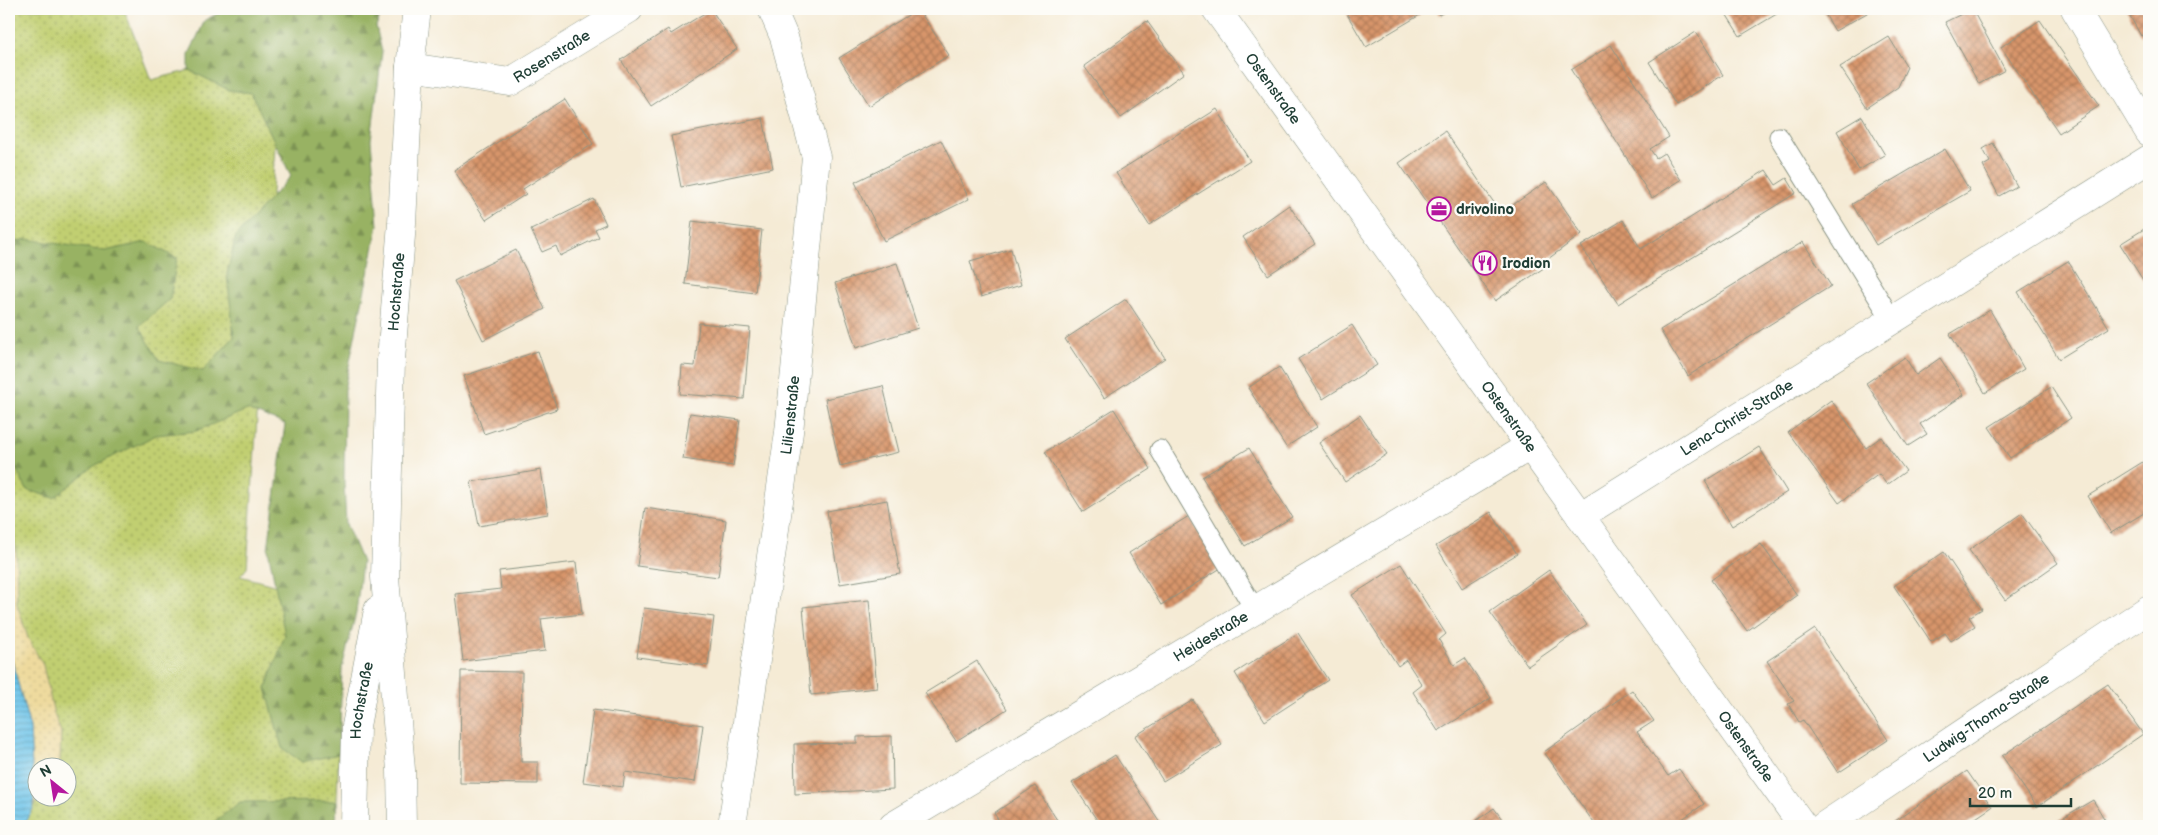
<svg xmlns="http://www.w3.org/2000/svg" width="2158" height="835" font-family="'Balsamiq Sans',sans-serif">
<defs>
<pattern id="grass-dots" width="8" height="8" patternUnits="userSpaceOnUse" patternTransform="scale(1.25)"><rect width="8" height="8" fill="#c1cf71"/><path d="M2 2h.1M6 6h.1" fill="none" stroke="#9ca95e" stroke-width="1.8" stroke-linecap="round"/></pattern>
<pattern id="forest-firs" width="22" height="20" patternUnits="userSpaceOnUse" patternTransform="scale(1.25)"><rect width="22" height="20" fill="#98b263"/><path d="M5 1l3.5 6h-7zM16 11l3.5 6h-7z" fill="#7b9252"/></pattern>
<pattern id="sand-dots" width="8" height="8" patternUnits="userSpaceOnUse" patternTransform="scale(1.25)"><rect width="8" height="8" fill="#eeda9e"/><path d="M2 2h.1M6 6h.1" fill="none" stroke="#ccbc89" stroke-width="1.8" stroke-linecap="round"/></pattern>
<pattern id="water-rules" width="6" height="5" patternUnits="userSpaceOnUse" patternTransform="scale(1.25)"><rect width="6" height="5" fill="#6cc3e9"/><path d="M0 2.5h6" fill="none" stroke="#58a0be"/></pattern>
<pattern id="building-cross-hatch" width="8" height="8" patternUnits="userSpaceOnUse" patternTransform="scale(1.25)"><rect width="8" height="8" fill="#d8956b"/><path d="M0 0l8 8M0 8l8-8" fill="none" stroke="#af7b59"/></pattern>
</defs>
<rect width="100%" height="100%" fill="#fdfcf7"/>
<filter id="ink" filterUnits="userSpaceOnUse"><feTurbulence type="fractalNoise" baseFrequency=".02" numOctaves="2"/><feDisplacementMap in="SourceGraphic" scale="10" xChannelSelector="R" yChannelSelector="G"/><feConvolveMatrix kernelMatrix="1 2 1 2 8 2 1 2 1" color-interpolation-filters="sRGB"/></filter>
<filter id="wash" filterUnits="userSpaceOnUse"><feTurbulence type="fractalNoise" baseFrequency=".0096" numOctaves="4" result="noise"/><feDisplacementMap in="SourceGraphic" scale="20" xChannelSelector="R" yChannelSelector="G"/><feGaussianBlur stdDeviation="1.12" result="paint"/><feColorMatrix in="noise" values="0 0 0 0 0 0 0 0 0 0 0 0 0 0 0 0 0 1.4 0 .05"/><feComposite in="paint" operator="in"/></filter>
<g filter="url(#wash)">
<rect width="100%" height="100%" fill="#f5ebd5"/>
<path fill="url(#grass-dots)" stroke="#708652" fill-rule="evenodd" d="M9,9H124L151,80L226,61L281,56L247,568L240,576L344,604L336,826H9ZM38,768H68V798H38Z"/>
<path fill="url(#forest-firs)" stroke="#5c784c" d="M227,9H384L376,26L382,52L371,140L378,226L345,385L344,483L346,524L362,562L356,613L342,668L339,754L302,762L282,748L266,688L285,635L268,549L285,424L247,410L196,431L156,435L94,466L54,498L27,490L15,467L13,367L9,362V243L27,239L105,251L146,242L177,258L170,299L139,326L159,360L203,371L234,337L227,274L236,236L291,176L251,93L229,90L189,70V54L205,20Z
M337,801L336,826H209L240,802Z"/>
<path fill="url(#sand-dots)" stroke="#868c69" d="M9,511L16,550L17,604L28,638L43,665L54,714L61,732L60,762L57,767L38,768V798H39L34,807L30,728L9,649Z"/>
<path fill="url(#water-rules)" stroke="#46808e" d="M9,649L30,728L34,807L24,826H9Z"/>
<g id="blocks">
<path fill="url(#building-cross-hatch)" d="M711,9L737,49L651,106L621,60L668,29L671,34Z
M918,9L949,55L869,106L839,58Z
M1344,9H1430L1366,47Z
M1436,9H1450L1439,15Z
M1723,9H1785L1740,36Z
M1822,9H1874L1835,31Z
M1972,9L2005,70L1979,84L1945,22Z
M2126,9H2149V31L2141,36Z
M2040,20L2099,106L2059,133L2001,47Z
M1147,21L1184,73L1121,118L1084,66Z
M1696,32L1723,75L1676,105L1649,62Z
M1889,37L1907,67L1898,87L1867,108L1840,67Z
M1611,45L1669,137L1650,149L1656,158L1664,153L1681,180L1652,198L1571,70Z
M565,99L593,144L523,189L526,194L486,220L454,170Z
M1217,109L1250,161L1149,225L1116,173Z
M1862,116L1885,155L1859,170L1837,131Z
M763,118L773,168L681,187L671,136Z
M1445,131L1501,213L1546,182L1582,234L1548,259L1551,263L1495,301L1399,163Z
M941,140L969,199L884,241L855,182Z
M1993,143L2017,186L1999,196L1983,166L1990,162L1983,149Z
M1945,149L1970,191L1876,245L1852,204Z
M1766,170L1776,185L1787,178L1796,193L1618,304L1581,246L1623,220L1641,249Z
M594,199L606,224L595,229L599,237L560,256L556,246L542,252L531,230Z
M1289,205L1315,244L1268,275L1243,237Z
M692,221L762,230L755,293L685,284Z
M2149,226V276L2143,280L2120,244Z
M1803,242L1831,286L1688,376L1660,330Z
M1011,249L1021,285L981,297L970,261Z
M516,250L545,309L483,340L454,281Z
M2068,261L2109,328L2059,359L2018,292Z
M897,263L918,328L856,348L835,283Z
M1126,299L1165,358L1104,398L1065,339Z
M1990,310L2024,369L1985,393L1950,334Z
M699,323L750,328L744,399L680,394L682,365L695,366Z
M1352,325L1377,365L1323,399L1298,359Z
M538,351L557,409L484,434L464,376Z
M1905,357L1916,375L1940,358L1964,395L1920,424L1927,434L1908,446L1866,383Z
M1279,367L1317,427L1286,447L1248,388Z
M883,386L899,452L840,466L825,399Z
M2051,387L2071,418L2010,458L1989,427Z
M1831,400L1866,448L1881,437L1906,471L1887,485L1879,474L1839,503L1788,432Z
M1114,409L1151,469L1083,512L1045,452Z
M690,413L740,420L733,466L683,459Z
M1360,415L1387,454L1345,482L1319,443Z
M1759,447L1787,492L1732,526L1705,481Z
M1249,448L1292,517L1245,546L1202,477Z
M2149,458V510L2111,533L2088,496Z
M541,470L548,514L479,526L471,482Z
M887,500L900,574L840,584L827,511Z
M645,508L726,520L718,577L637,566Z
M1491,512L1517,554L1462,588L1436,546Z
M2022,513L2058,563L2005,600L1969,550Z
M1189,516L1221,568L1161,605L1129,553Z
M1761,544L1797,595L1747,631L1711,580Z
M1944,552L1982,609L1969,617L1975,626L1951,641L1945,633L1931,642L1894,586Z
M576,562L582,614L541,619L545,651L463,661L455,594L501,589L499,571Z
M1401,564L1446,634L1439,640L1454,665L1465,658L1491,698L1438,731L1413,692L1422,685L1406,660L1398,666L1352,595Z
M1549,570L1587,625L1528,666L1490,612Z
M869,600L877,688L811,695L803,607Z
M644,608L714,617L708,666L637,657Z
M1815,629L1888,740L1838,773L1803,720L1799,722L1788,704L1794,701L1767,661Z
M1298,633L1328,680L1265,721L1235,673Z
M977,661L1007,709L956,741L925,693Z
M461,671L522,672L521,762H538V784L460,783Z
M2108,684L2143,734L2037,807L2002,756Z
M1632,690L1654,721L1637,732L1668,776L1679,769L1704,804L1672,826H1596L1544,752Z
M1193,700L1222,745L1163,781L1135,736Z
M593,710L703,725L695,782L625,772L623,787L583,782Z
M892,736L893,789L795,794L794,744L857,743V737Z
M1115,755L1162,826H1101L1072,783Z
M1967,771L1992,807L1964,826H1888Z
M1035,786L1061,826H1002L994,813Z
M2093,800L2105,820L2094,826H2053L2052,824Z
M1494,808L1507,826H1469Z"/>
</g>
</g>
<g filter="url(#ink)">
<use href="#blocks" fill-opacity="0" stroke="#8a9484" stroke-width="1"/>
<g fill="none" stroke-linecap="round" stroke-linejoin="round">
<g stroke="#8a9484" stroke-width="21">
<path id="lane" d="M1779,137L1892,320
M1160,450L1255,610"/>
</g>
<g stroke="#8a9484" stroke-width="29">
<g id="street">
<path id="s1" d="M1216,9L1803,826"/>
<path d="M2075,9L2149,132"/>
<path id="s2" d="M410,67L510,82L629,9"/>
<path id="s3" d="M1580,516L2149,159"/>
<path id="s4" d="M354,826L356,726L378,610"/>
<path id="s5" d="M402,826L401,770L385,577L391,360L402,223L410,67L417,9"/>
<path id="s6" d="M732,826L789,432L816,157L784,37L772,9"/>
<path id="s7" d="M893,826L1530,446"/>
<path id="s8" d="M1824,826L2149,609"/>
</g>
</g>
<use href="#lane" stroke="#fff" stroke-width="19"/>
<use href="#street" stroke="#fff" stroke-width="28"/>
</g>
</g>
<defs>
<g id="office-ring" transform="scale(1.25)"><circle r="9.5" fill="#fdfcf7" stroke="#b5179e" stroke-width="1.5"/><path d="M-6-3h4V-5.5h4V-3h4V5H-6ZM-1-4.5V-3h2v-1.5ZM-6 0V1H6V0Z" fill="#b5179e"/></g>
<g id="restaurant-ring" transform="scale(1.25)"><circle r="9.5" fill="#fdfcf7" stroke="#b5179e" stroke-width="1.5"/><path d="M-5-6h1v4h1v-4h1v4h1v-4h1v5L-1.5 .5V6h-2V.5L-5-1ZM5-6V6H3V1.5H1.5Q1.5-4 5-6Z" fill="#b5179e"/></g>
</defs>
<g fill-rule="evenodd">
<use href="#office-ring" x="1439" y="209"/>
<use href="#restaurant-ring" x="1485" y="263"/>
</g>
<g text-anchor="middle" dominant-baseline="central" stroke-width="4.5" stroke-linejoin="round" paint-order="stroke">
<g font-size="15" fill="#1f3d34" stroke="#fdfcf7">
<text stroke="none"><textPath href="#s2" startOffset="150">Rosenstraße</textPath></text>
<text stroke="none"><textPath href="#s1" startOffset="98">Ostenstraße</textPath></text>
<text stroke="none"><textPath href="#s5" startOffset="535">Hochstraße</textPath></text>
<text stroke="none"><textPath href="#s6" startOffset="415">Lilienstraße</textPath></text>
<text stroke="none"><textPath href="#s1" startOffset="502">Ostenstraße</textPath></text>
<text stroke="none"><textPath href="#s3" startOffset="185">Lena-Christ-Straße</textPath></text>
<text stroke="none"><textPath href="#s7" startOffset="370">Heidestraße</textPath></text>
<text stroke="none"><textPath href="#s4" startOffset="126">Hochstraße</textPath></text>
<text stroke="none"><textPath href="#s8" startOffset="195">Ludwig-Thoma-Straße</textPath></text>
<text stroke="none"><textPath href="#s1" startOffset="908">Ostenstraße</textPath></text>
</g>
<g font-size="15" font-weight="bold" fill="#1f3d34" stroke="#fdfcf7" text-anchor="start">
<text x="1456" y="209">drivolino</text>
<text x="1502" y="263">Irodion</text>
</g>
</g>
<rect width="2158" height="835" fill="none" stroke="#fdfcf7" stroke-width="30"/>
<g transform="translate(52 782) rotate(330)"><circle r="24" fill="#fdfcf7" stroke="#a4b0a9"/>
<path d="M0-4L9 19L0 12L-9 19Z" fill="#b5179e"/>
<text y="-8" font-size="14" font-weight="bold" text-anchor="middle" fill="#1f3d34">N</text>
</g>
<path d="M1970 798v8h101v-8" fill="none" stroke="#1f3d34" stroke-width="2.5"/>
<text x="1978" y="798" font-size="15" fill="#1f3d34" stroke="#fdfcf7" stroke-width="4" paint-order="stroke">20 m</text>
</svg>
